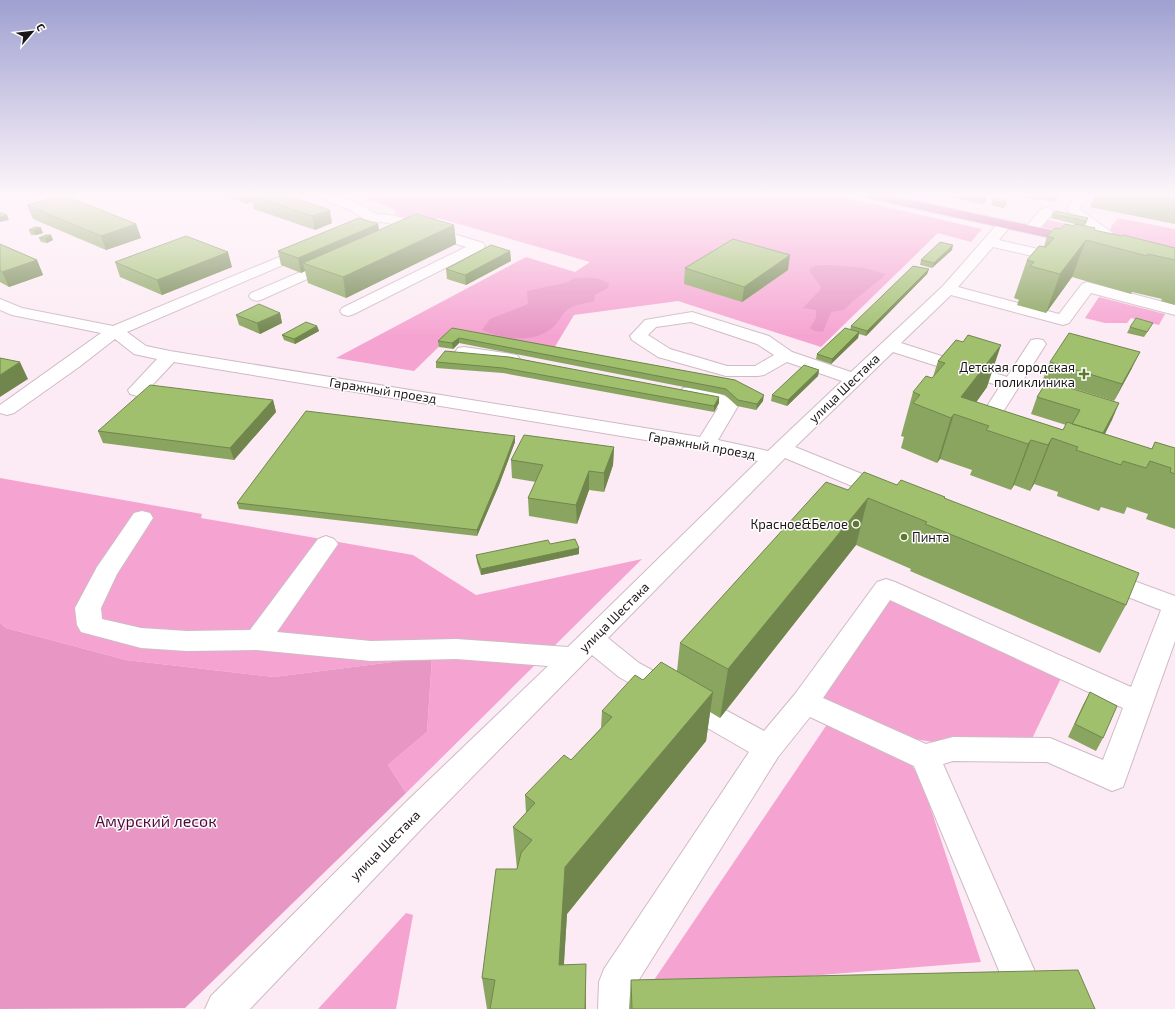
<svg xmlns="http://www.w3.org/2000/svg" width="1175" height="1009" font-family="'Exo 2',sans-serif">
<rect width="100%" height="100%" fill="#fcebf4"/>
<path fill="#f5a4d1" d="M355,195H834L982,229L971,242L938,233L821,347L678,301L574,315L553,350L453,333L414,371L336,358L526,257L575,272L590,262L438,218L426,224L396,215L394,209Z
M1118,218L1175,229V250L1109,236L1111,227Z
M1044,219L1089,229L1088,238L1043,227L1040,224Z
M1099,297L1165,314L1159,325L1131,318L1127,323H1105L1085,318Z
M0,478L202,514L201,518L413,555L476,595L642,559L406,793L388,765L427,732L432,657L274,677L126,660L6,628L0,623Z
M890,594L1063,674L1028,747L938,743L904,737L818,698Z
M832,717L904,754L921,779L981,962L648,989Z
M406,913L413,915L396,1009H318Z"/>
<path fill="#e896c4" d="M828,265L865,268L885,274L881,279L853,301L844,310L831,312L823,332L815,331L810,328L816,318V310L803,308L820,290L821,287L809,271L811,268L815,266Z
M575,278C588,278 598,276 609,284L608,288L595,295L594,301C587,303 577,304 570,308C563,311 559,323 552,328C533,344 503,339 482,330L490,319L528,304L527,291L565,283Z
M0,623L6,628L126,660L274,677L432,657L427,732L388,765L406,793L185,1008L0,1009Z"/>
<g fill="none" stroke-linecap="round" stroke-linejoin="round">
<g stroke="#cfbac5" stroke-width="2">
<path id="minor" d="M63,195H79L80,197L78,200C73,201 66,200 63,195Z
M318,195H335L359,204L374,213L395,216L483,243L485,246L483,249L354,314L348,316L342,314L340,311L342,308L466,247L389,223L373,221C372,224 370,227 367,229C362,234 343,240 336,238L334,235L336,232L357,224L363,218L350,210L320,198Z
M1077,195H1089L1079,209L1113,233C1107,241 1102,250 1091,247L1089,244L1098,234L1066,210Z
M1046,208L1051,209L1053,212L1051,215L1036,233H1026L1024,230L1026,227L1041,209Z
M1005,220L1010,221L1012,224L999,240L1068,256L1070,259L1068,262L1063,263L993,247L958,287L1059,314L1082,284L1087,282L1175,305V315L1091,293L1069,323L1063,325L951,295L901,343L1007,377L1031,340L1037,339L1043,340L1046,344L987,437L980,439L973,437L970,433L1000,386L893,352L795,447L892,486L895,491L892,496L884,498L876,496L785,458L608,638L639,663L764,731L795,694L877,582L886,579L895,582L1131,687L1161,610L1095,584L1092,578L1095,572L1104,570L1175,596V641L1123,787L1112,791L1047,762L953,761L943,764L1044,992L1039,1005C1027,1009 1019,1009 1007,1005L1002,992L1005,985L914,766L810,717L778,757L635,986L636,1009H598L599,982L604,969L749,752L619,677L592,655L428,822L250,1009H205L211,996L406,802L548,666L456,659L371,661L257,650L187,651L141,648L81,632L77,625L75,608L97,567L134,513L142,511L150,513L153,518L117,574L101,608L102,619L141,628L187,631L250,630L318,539L326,536L334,539L338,544L277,632L371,641L456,639L568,647L758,461L706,450L174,362L144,394L137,396L130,394L128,390L157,359L134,354L115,339L79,367L14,413L7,415L0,413V405L101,333L12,315L0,310V299L22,308L113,326L308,245L313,246L315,249L313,252L127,332L146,346L170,351L700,437L718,408L707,401L683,396L681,392L683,388C698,385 730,394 738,406L718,440L768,451L842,381L787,362L764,375L758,376H726L658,357L632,340L630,336L645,320L692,312L769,336L792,352L851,372L943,286L1000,221ZM691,322L757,344L774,355L755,366H727L670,349L648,335L656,327ZM890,600L1123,708L1103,760L1050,738L953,737L926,744L823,698Z
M333,258L338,259L340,262L338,265L263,299L257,301L251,299L249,296L251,293Z
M464,347L511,354L517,355L520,359L517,363L511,364L458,356L455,352L458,348Z"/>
</g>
<g stroke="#d2d0d1" stroke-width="2">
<path id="highway" d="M866,195H888L1078,236L1083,237L1085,240L1083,243L1078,244L872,199L868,198Z"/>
</g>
<use href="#minor" fill="#fff" fill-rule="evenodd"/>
<use href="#highway" fill="#d26fa9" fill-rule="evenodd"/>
</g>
<path fill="#8aa55f" d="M222,195H285L332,223L315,230L254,209L252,201L246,204Z
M938,195H981L987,196L986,201L982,204Z
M1011,195H1060L1054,202L1041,199L1036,200Z
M1095,195H1175V224L1090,207Z
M56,199L136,224L141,238L106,250L33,219L27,205Z
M993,201H1007L1006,205L1003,208L991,205Z
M1053,214L1088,218L1086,223L1084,226L1095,228L1094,230L1175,248V305L1161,301L1162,299L1132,292L1131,294L1072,277L1046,313L1017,305L1019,300L1014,298L1027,260L1044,247L1047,236L1061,229L1074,226L1075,224L1051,218Z
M378,224L379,230L454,225L456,244L346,298L308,283L305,271L301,273L281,265L278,251Z
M35,227L43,233L36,235H31L29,230Z
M51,235L53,240L47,243L41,242L39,238Z
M0,244L37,260L43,275L9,287L0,282Z
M952,250L932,268L920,265L921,260Z
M510,251L511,261L466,285L447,279L446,269Z
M115,262L232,267L162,295L120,277Z
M685,268L788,270L742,302L684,284Z
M929,269L927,274L866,336L859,334L858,338L831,364L816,359L817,354L850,330L851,326Z
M280,313L282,323L260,334L239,325L236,315Z
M317,326L319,331L295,344L284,340L282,335Z
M1130,327L1150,328L1144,337L1127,333Z
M452,328L735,380L763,401L756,410L737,406L725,395L459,343L453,349L439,347L438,341Z
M956,340L987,387L976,402L1063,430L1066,425L1031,414L1037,397L1119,403L1105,434L1152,449L1155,442L1175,448V529L1146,519L1148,514L1127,507L1124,514L1101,507L1099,511L1057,496L1058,492L1034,484L1030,491L1014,485L1011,490L970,475L972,470L940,459L937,463L901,448L904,437L901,436L913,392L933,377L938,361Z
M509,357L719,397V403L714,412L503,373L436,368V362Z
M1050,362L1132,368L1114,401L1043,379Z
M819,370L818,376L787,406L771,401L772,395Z
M273,400L276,412L234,460L103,443L98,431Z
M515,442L499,485L477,536L239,509L237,503Z
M614,447L613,465L604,492L589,490L577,524L529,516L528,498L536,482L512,478L511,460Z
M897,485L944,498L1126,605L1100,653L910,571L911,569L856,545L720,718L710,712L706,741L567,914L564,964L586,1009H487L482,978L517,869L513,827L526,813L525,795L571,760L601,728L602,711L677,671L680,643L848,490Z
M550,544L579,548V554L481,575L477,562L476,555Z
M1090,692L1103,738L1096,751L1068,737L1083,705Z
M631,980L1095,1009H629Z"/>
<path fill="#70864d" d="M1038,195H1042L1041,199L1036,200Z
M1057,195H1060L1054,202Z
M987,196L986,201L982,204L983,200Z
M251,197L252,201L246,204L245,199Z
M1007,201L1006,205L1003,208L1005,203Z
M330,210L332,223L315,230L312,216Z
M7,215L9,220L0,222V217Z
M1088,218L1086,223L1084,226L1085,221Z
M136,224L141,238L106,250L101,236Z
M378,224L380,238L303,263L305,271L301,273L298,258Z
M454,225L456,244L346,298L343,277Z
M41,228L43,233L36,235L34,230Z
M51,235L53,240L47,243L45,238Z
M1086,240L1072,277L1046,313L1060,274Z
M953,245L952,250L932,268L934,263Z
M510,251L511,261L466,285L465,275Z
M228,252L232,267L162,295L157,280Z
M790,255L788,270L742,302L744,287Z
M37,260L43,275L9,287L2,272Z
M929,269L927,274L866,336L867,331Z
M280,313L282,323L260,334L257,323Z
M317,326L319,331L295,344L294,339Z
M859,332L858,338L831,364L832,359Z
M459,338V343L453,349L452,343Z
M1001,345L987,387L965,418L961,397Z
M1140,352L1132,368L1114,401L1122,384Z
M20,362L28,379L0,397V375Z
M819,370L818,376L787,406L788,400Z
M764,395L763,401L756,410L757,404Z
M719,397V403L714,412V406Z
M273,400L276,412L234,460L230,448Z
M1119,403L1112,420L1093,457L1100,439Z
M954,414L940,459L937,463L951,418Z
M515,436V442L499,485L477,536V530Z
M1052,438L1034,484L1030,491L1048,445Z
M1031,440L1014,485L1011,490L1028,444Z
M614,447L613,465L604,492V473Z
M589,471V490L577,524L576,505Z
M868,498L856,545L720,718L728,669Z
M579,548V554L481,575V569Z
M713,692L706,741L567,914L561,1008L559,965L565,867Z
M586,964V1009H585Z"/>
<path fill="#a0c06e" stroke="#70864d" d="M234,195H252H251V197L245,199Z
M251,195H285L330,210L312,216Z
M960,195H981L987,196L983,200Z
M66,196L136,224L101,236L27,205L51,198L56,199Z
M995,198L1007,201L1005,203L993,201Z
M1055,211L1088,218L1085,221L1053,214Z
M0,213H2L7,215L0,217Z
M416,214L454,225L343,277L303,263Z
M359,218L378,224L298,258L278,251Z
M1065,224L1074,226L1075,224L1095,228L1094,230L1122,236L1123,235L1175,248V260L1148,254L1147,256L1086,240L1060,274L1030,266L1034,262L1027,260L1039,246L1046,247L1054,238L1047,236L1055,228L1061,229Z
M35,227L41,228L34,230H29Z
M46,235H51L45,238H39Z
M186,236L228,252L157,280L115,262Z
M733,239L790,255L744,287L685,268Z
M940,242L953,245L934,263L921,260Z
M0,244L37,260L2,272L0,270Z
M491,245L510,251L465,275L446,269Z
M913,266L929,269L867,331L851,326Z
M259,304L280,313L257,323L236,315Z
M1136,318L1153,323L1147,332L1130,327Z
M306,322L317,326L294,339L282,335Z
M452,328L735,380L764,395L757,404L738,400L726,389L459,338L452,343L438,341Z
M845,328L859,332L832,359L817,354Z
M1069,333L1140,352L1122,384L1050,362Z
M968,335L1001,345L961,397L1063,430L1067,422L1152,449L1155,442L1175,448V474L1170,472L1171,468L1150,461L1146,468L1123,461L1121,465L1076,450L1078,447L1052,438L1048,445L1031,440L1028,444L986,430L989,426L954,414L951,418L913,403L920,395L913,392L926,376L932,378L945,363L938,361L956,340L963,342Z
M445,351L509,357L719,397L714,406L503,368L436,362Z
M0,358L20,362L0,375Z
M804,365L819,370L788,400L772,395Z
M1047,381L1119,403L1103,433L1072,424L1080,410L1037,397Z
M150,385L273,400L230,448L98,431Z
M306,411L515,436L499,478L477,530L237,503Z
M524,435L614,447L604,473L589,471L576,505L528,498L543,465L511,460Z
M864,472L897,485L901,480L945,497L944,498L1139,573L1126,605L925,524L927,522L868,498L728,669L680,643L826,482L848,490Z
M575,539L579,548L481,569L476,555L548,540L550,544Z
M661,662L713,692L565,867L559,965L586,964L585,1009H490L495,980L482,978L496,869H517L521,853L532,840L513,827L535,803L525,795L564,755L571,760L612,717L602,711L635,675L643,680Z
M1090,692L1117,706L1103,738L1075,724Z
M1078,970L1095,1009H632L631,980Z"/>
<linearGradient id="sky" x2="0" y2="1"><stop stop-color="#9fa0d1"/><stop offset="0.58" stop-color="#fef6fa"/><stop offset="1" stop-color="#fef6fa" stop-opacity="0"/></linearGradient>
<rect width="1175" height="336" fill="url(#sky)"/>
<g fill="#5e792d" stroke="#fff" stroke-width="1.5">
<path d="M1082 368h4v4h4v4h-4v4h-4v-4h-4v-4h4z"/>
<circle cx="856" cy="524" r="4"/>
<circle cx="904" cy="537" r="4"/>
</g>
<g text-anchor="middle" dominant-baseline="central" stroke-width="3" stroke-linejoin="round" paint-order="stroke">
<g font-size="13" fill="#1d1619" stroke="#fff" text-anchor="end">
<text x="1075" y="367">Детская городская<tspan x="1075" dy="15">поликлиника</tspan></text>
<text x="848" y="524">Красное&amp;Белое</text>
<text x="912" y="537" text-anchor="start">Пинта</text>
</g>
<g font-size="13" fill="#1d1619" stroke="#fff">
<text transform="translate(844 388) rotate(-44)">улица Шестака</text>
<text transform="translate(383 390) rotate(9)">Гаражный проезд</text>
<text transform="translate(702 445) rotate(10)">Гаражный проезд</text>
<text transform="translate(614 617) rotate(-45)">улица Шестака</text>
<text transform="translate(385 845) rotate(-45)">улица Шестака</text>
</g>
<g font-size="16" fill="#510839" stroke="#fff">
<text x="156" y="820">Амурский лесок</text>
</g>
</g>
<g transform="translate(32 32) rotate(62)" stroke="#ffffff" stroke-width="3" paint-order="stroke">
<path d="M0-3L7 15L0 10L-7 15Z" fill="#1d1619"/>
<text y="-6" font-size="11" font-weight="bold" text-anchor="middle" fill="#1d1619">С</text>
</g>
</svg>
